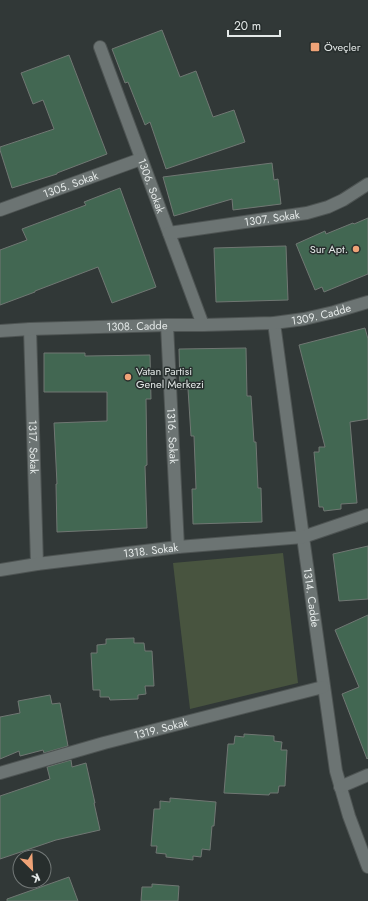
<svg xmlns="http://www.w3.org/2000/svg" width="368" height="901" font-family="Jost,sans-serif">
<rect width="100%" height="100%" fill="#313837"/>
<path fill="#48543f" d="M283,553L298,683L190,709L173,563Z"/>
<path fill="#426752" stroke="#707773" d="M162,30L180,77L196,71L213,117L234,110L245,142L166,169L150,122L145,125L128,82L125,83L112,49Z
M69,55L107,154L57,173V174L12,188L0,150V147L54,129L43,100L33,104L21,73Z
M272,163L274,180L278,179L281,204L233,210L232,199L174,216L163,177Z
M120,188L156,287L112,303L98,267L35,291V292L0,305V250L27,240L22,229L86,205L84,202Z
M368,218V274L324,292L322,287L315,290L296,244L325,231L326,234L353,223L354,224Z
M286,246L288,300L216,302L214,248Z
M365,328L368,339V419L350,422L357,503L341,504V509L324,511L323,507H319L314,452H319V447H325L299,345Z
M246,348L247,396H251L254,442H256L258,488H261L262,522L193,524L192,489H196L194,436H191L188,389H180L179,349Z
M44,353H85V356L150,355L151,399H146L147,465L145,466L147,528L57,532L56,484H57L54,423L107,421V392H44Z
M368,546V599L339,601L333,554Z
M368,615V758L367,759L342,694L359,687L335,630Z
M134,638V643H144L145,651H152L154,686H145L146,694L138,695V699L110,700L109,697H100V690H93L91,653H97V645L106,644V639Z
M50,695L52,704L60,703L68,746L44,753L43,750L20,756L19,751L0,759V717L20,713L18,701Z
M244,734L274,736V741L282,742L281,750H287L285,786H279L278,793H270L269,795L224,793L228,744H234L235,736L244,737Z
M71,760L72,767L86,763L95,803H94L100,830L56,840L0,859V796L50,779L47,767Z
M170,798L216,802L214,826H212L210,850L202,849L201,857L193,856V860L166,857V854L156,853L157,846H151L154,809H160V801L170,802Z
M69,877L78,901H7V899Z
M152,884L179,886L178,901H141L142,887H152Z"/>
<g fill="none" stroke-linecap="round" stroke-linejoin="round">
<g stroke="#4e5453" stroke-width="14">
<g id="minor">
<path id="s1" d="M100,47L203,325"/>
<path id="s2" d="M0,210L141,159"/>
<path id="s3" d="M169,233L307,213L328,207L343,200L368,184"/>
<path id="s4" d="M274,323L303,537L336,771L349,816L368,867"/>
<path id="s5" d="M167,325L178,547"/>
<path id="s6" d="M30,329L37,564"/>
<path id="s7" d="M0,331L30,329L167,325H203L274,323L304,319L334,312L368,302"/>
<path id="s8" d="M0,570L37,564L178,547L303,537L368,515"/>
<path id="s9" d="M0,773L104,743L323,687"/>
<path d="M340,787L368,775"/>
</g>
</g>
<use href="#minor" stroke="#6c7473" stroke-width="12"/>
</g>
<g fill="#efa377" stroke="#272e2d" stroke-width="1.5">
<rect x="310" y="42" width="10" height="10" rx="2"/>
<circle cx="356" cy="249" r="4"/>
<circle cx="128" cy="377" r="4"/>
</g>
<g text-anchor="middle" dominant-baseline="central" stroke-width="3" stroke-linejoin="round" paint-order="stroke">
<g font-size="11" fill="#e4e9e8" stroke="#272e2d" text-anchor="start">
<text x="324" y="47">Öveçler</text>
<text x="348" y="249" text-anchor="end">Sur Apt.</text>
<text x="136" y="371">Vatan Partisi<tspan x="136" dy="13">Genel Merkezi</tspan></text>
</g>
<g font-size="11" fill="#e4e9e8" stroke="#272e2d">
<text stroke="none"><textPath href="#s2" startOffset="75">1305. Sokak</textPath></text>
<text stroke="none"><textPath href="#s1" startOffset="148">1306. Sokak</textPath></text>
<text stroke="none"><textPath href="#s3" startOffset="104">1307. Sokak</textPath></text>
<text stroke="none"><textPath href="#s7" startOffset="322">1309. Cadde</textPath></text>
<text stroke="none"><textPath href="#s7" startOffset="137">1308. Cadde</textPath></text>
<text stroke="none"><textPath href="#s5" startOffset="111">1316. Sokak</textPath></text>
<text stroke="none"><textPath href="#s6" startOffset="118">1317. Sokak</textPath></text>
<text stroke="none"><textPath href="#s8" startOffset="152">1318. Sokak</textPath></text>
<text stroke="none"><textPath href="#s4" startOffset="277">1314. Cadde</textPath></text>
<text stroke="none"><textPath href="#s9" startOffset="167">1319. Sokak</textPath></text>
</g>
</g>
<g transform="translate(32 869) rotate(156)"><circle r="19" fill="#272e2d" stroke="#737978"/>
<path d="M0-3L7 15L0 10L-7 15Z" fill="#efa377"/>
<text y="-6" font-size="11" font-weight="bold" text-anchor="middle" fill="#e4e9e8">K</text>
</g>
<path d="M228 30v6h52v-6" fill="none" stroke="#e4e9e8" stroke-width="2"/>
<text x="234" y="30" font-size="12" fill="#e4e9e8" stroke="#272e2d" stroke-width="3" paint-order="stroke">20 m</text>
</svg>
